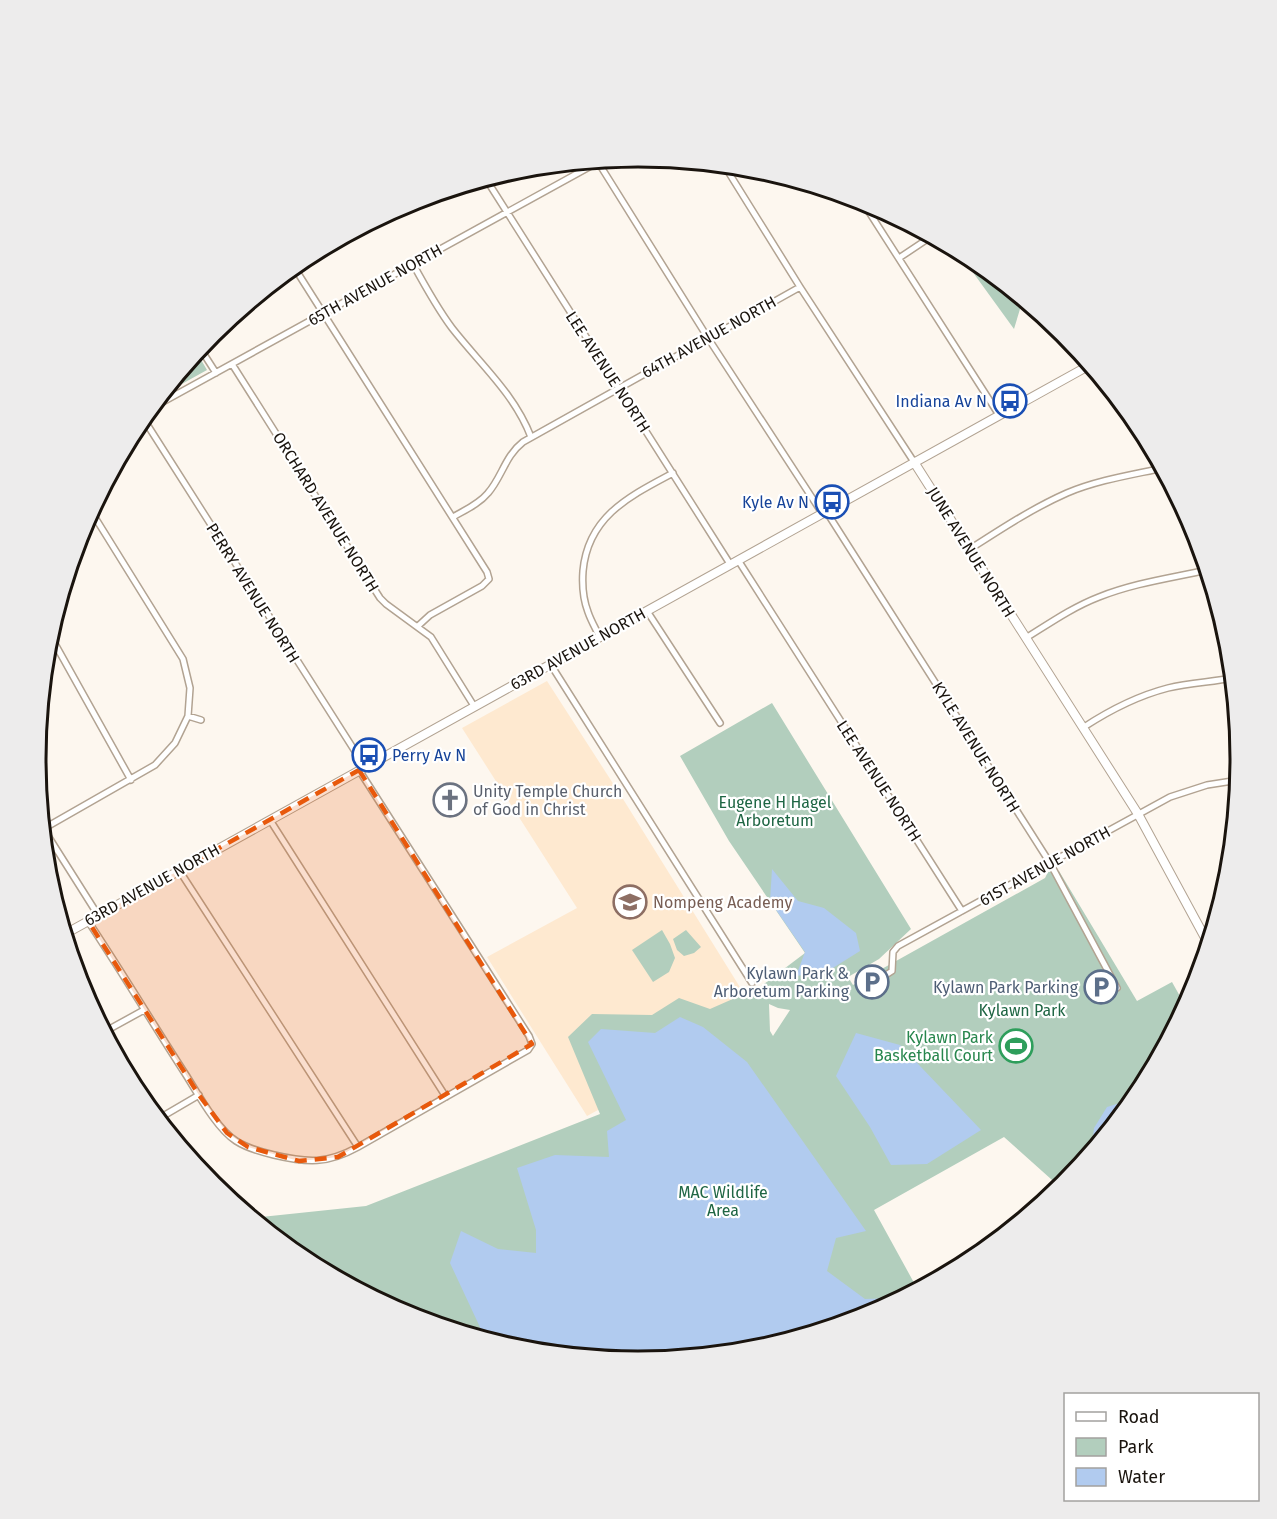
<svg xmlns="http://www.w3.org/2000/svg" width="1277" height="1519" font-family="'Fira Sans',sans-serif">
<rect width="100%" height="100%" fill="#fdf7ef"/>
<path fill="#fee9d0" d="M547,681L623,799L761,1021L587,1116L487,957L577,908L462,728Z"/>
<path fill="#b2cebd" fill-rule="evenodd" d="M956,249L974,259L1023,299L1014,329Z
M197,353L207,370L162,395Z
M772,703L911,929L879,959L848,977L853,985L1045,878L1048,872L1059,871L1137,1001L1172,982L1186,1007L1139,1095L1064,1186L1061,1188L1004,1137L874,1210L918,1290L869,1316L756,1350L638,1362L521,1350L408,1316L303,1260L252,1218L366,1206L600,1114L568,1037L592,1014L652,1015L679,998L710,1009L760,987L805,953L729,841L680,756ZM769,1004L778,1008L790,1010L773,1036L770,1031Z
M662,930L670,944L675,958L669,972L653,982L632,950Z
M686,930L701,947L694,953L684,956L677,950L673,939Z"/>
<path fill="#b1cbef" d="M772,869L798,901L824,908L856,933L860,951L828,971L796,976L805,952L770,901Z
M680,1017L703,1027L747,1062L866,1231L836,1238L827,1271L865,1299L894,1298L896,1301L869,1316L756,1350L638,1362L521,1350L486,1340L450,1263L461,1231L498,1249L536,1253V1230L517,1168L555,1155L609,1157L607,1131L626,1120L588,1042L601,1029L655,1033Z
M856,1033L900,1045L981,1130L927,1164L891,1165L870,1127L836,1076Z
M1126,1101L1131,1104L1091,1153L1094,1128L1107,1107Z"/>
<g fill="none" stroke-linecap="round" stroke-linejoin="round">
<g stroke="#b2a392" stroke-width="8">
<path id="street" d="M598,162L708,338L822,513
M724,165L800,287L914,462
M486,179L730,564
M862,201L999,415
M899,258L932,236
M413,264C425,286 437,308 452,328C480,364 514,393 531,437
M294,267L487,572L489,579L482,586L430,615L418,626
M200,348L216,373
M232,364L380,598L386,604L431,637L474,706
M150,409L600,161
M143,418L365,767
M826,511L1050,863L1117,988
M453,517C465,510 479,504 488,493C502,477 505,456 523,442L800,287
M970,549C1001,529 1033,508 1067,493C1098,480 1131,475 1163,468
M738,560L962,911
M647,611L720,723
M50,635L131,780
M600,638C596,629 591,621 588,612C583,599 582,585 583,571C588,516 630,496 673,473
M1026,638C1050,623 1073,607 1099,597C1134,583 1171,578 1207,570
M551,665L752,983
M188,716L201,720
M1084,727C1110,710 1137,696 1168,688C1189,683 1211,682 1233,678
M270,820L446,1097
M43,828L98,915
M43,829L155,765L175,743L188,716L190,688L183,659L91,511
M179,870L358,1147
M88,921C122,972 153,1024 186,1075C198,1094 217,1129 236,1141C247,1148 261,1152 274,1155C308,1163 327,1164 358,1147L528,1050L532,1044L529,1036L359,770
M875,982L892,971L893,952L898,946L1170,797L1207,785L1239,780
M104,1032L144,1010
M158,1119L199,1095"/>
</g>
<g stroke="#b2a392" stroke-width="10">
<path id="secondary" d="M914,462L1138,814L1209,945
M65,934L1090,365"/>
</g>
<use href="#street" stroke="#fff" stroke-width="5"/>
<use href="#secondary" stroke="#fff" stroke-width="8"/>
</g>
<path fill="#e8590c" fill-opacity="0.2" stroke="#e8590c" stroke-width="4.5" stroke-dasharray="12 8" stroke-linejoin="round" d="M359,770L532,1044L338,1157L299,1161L248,1147L227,1133L199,1095L88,921Z"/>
<defs>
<g id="bus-ring" transform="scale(1.725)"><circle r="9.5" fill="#fff" stroke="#1a4fb4" stroke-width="1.5"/><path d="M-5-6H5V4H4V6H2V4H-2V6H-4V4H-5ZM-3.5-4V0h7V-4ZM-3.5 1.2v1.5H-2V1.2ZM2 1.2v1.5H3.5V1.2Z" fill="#1a4fb4"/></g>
<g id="church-ring" transform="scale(1.725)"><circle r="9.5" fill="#fff" stroke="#6b7280" stroke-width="1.5"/><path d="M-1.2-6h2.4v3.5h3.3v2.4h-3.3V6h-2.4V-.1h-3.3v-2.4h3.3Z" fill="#6b7280"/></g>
<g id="school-ring" transform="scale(1.725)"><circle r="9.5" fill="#fff" stroke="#8d6e63" stroke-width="1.5"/><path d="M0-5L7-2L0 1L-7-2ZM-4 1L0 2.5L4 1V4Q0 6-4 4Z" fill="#8d6e63"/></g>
<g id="parking-ring" transform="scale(1.725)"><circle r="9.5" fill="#fff" stroke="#5c6f8a" stroke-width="1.5"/><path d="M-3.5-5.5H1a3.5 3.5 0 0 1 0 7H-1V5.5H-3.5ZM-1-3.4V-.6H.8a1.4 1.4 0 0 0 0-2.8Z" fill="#5c6f8a"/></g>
<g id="stadium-ring" transform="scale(1.725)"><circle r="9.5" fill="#fff" stroke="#2e9e5b" stroke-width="1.5"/><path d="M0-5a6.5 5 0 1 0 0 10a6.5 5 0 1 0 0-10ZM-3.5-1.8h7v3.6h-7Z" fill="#2e9e5b"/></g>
</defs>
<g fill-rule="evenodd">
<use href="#bus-ring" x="1010" y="401"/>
<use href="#bus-ring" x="832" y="502"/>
<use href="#bus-ring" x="369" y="755"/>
<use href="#church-ring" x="450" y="800"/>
<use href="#school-ring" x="630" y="902"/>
<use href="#parking-ring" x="872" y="982"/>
<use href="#parking-ring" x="1101" y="987"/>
<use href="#stadium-ring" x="1016" y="1046"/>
</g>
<g text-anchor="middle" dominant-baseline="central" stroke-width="4.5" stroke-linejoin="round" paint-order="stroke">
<g font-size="16" fill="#1a140e" stroke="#fff">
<text transform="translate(375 285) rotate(-29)">65TH AVENUE NORTH</text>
<text transform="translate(709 337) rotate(-29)">64TH AVENUE NORTH</text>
<text transform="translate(608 372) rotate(57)">LEE AVENUE NORTH</text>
<text transform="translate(326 512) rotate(58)">ORCHARD AVENUE NORTH</text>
<text transform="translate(971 552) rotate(58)">JUNE AVENUE NORTH</text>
<text transform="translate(253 593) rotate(58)">PERRY AVENUE NORTH</text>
<text transform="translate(578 649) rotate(-29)">63RD AVENUE NORTH</text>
<text transform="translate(976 747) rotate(58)">KYLE AVENUE NORTH</text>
<text transform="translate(879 781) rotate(57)">LEE AVENUE NORTH</text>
<text transform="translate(1045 866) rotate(-29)">61ST AVENUE NORTH</text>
<text transform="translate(152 885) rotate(-29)">63RD AVENUE NORTH</text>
</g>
<g font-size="16" fill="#164399" stroke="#fff" text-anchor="end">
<text x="987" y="401">Indiana Av N</text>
<text x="809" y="502">Kyle Av N</text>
<text x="392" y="755" text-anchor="start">Perry Av N</text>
</g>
<g font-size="16" fill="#5b616d" stroke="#fff" text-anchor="start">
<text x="473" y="791">Unity Temple Church<tspan x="473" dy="18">of God in Christ</tspan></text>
</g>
<g font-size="16" fill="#1f6644" stroke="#fff">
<text x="775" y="802">Eugene H Hagel<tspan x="775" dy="18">Arboretum</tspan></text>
<text x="1022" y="1010">Kylawn Park</text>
<text x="723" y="1192">MAC Wildlife<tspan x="723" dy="18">Area</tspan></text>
</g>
<g font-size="16" fill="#785e54" stroke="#fff" text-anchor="start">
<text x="653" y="902">Nompeng Academy</text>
</g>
<g font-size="16" fill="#4e5e75" stroke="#fff" text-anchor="end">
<text x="849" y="973">Kylawn Park &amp;<tspan x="849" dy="18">Arboretum Parking</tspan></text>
<text x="1078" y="987">Kylawn Park Parking</text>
</g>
<g font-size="16" fill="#27864d" stroke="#fff" text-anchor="end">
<text x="993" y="1037">Kylawn Park<tspan x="993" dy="18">Basketball Court</tspan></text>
</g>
</g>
<path d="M0 0H1277V1519H0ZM46 759a592 592 0 1 1 1184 0a592 592 0 1 1-1184 0Z" fill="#edecec" fill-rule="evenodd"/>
<path fill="none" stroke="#1a140e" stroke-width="3" d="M46 759a592 592 0 1 1 1184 0a592 592 0 1 1-1184 0Z"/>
<rect x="1064" y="1393" width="195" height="108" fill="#ffffff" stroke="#a3a19f" stroke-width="1.5"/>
<rect x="1076" y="1412" width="30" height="9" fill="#ffffff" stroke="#a3a19f" stroke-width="1.5"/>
<text x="1118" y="1423" font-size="18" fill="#1a140e">Road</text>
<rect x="1076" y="1438" width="30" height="18" fill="#b2cebd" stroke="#a3a19f" stroke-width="1.5"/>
<text x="1118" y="1453" font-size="18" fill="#1a140e">Park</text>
<rect x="1076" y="1468" width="30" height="18" fill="#b1cbef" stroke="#a3a19f" stroke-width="1.5"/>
<text x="1118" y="1483" font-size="18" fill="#1a140e">Water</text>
</svg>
